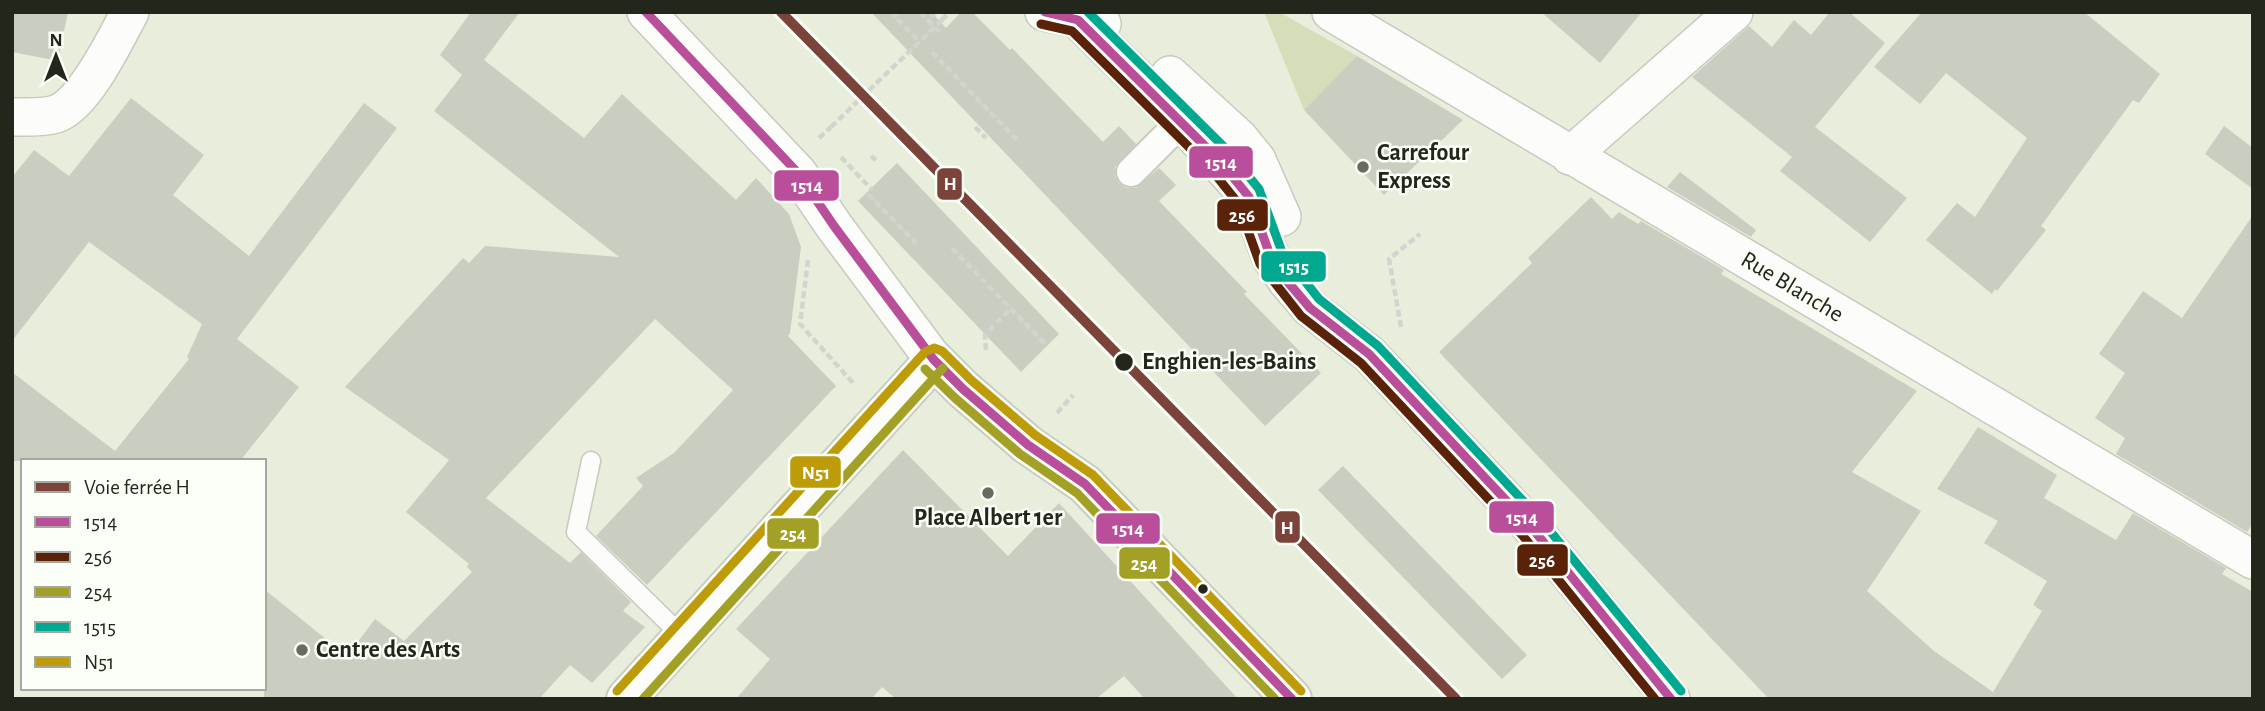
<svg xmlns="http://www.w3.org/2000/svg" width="2265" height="711" font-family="'Alegreya Sans',sans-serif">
<rect width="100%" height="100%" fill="#e8eddc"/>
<path fill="#d4dfb9" d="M1264,12H1279L1357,56L1304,110Z"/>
<path fill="#cacec0" d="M12,12H68L58,61L12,52Z
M471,12H520L484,60L584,138L622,94L736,200L756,178L789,214L801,247L790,333L788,336L836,386L647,585L596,536L643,486L636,478L674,453L733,390L655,319L486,498L570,563L581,552L631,602L623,611L645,627L592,683L570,665L539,699H264V589L347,656L375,619L404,641L472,572L467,567L469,564L406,512L449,460L345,387L463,258L469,263L485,246L619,257L434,111L462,75L440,55Z
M871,12H931L946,28L961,12H972L1010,50L1012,48L1103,142L1119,126L1136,144L1115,167V176L1119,183L1126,188H1136L1159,168L1176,185L1159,201L1247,292L1244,294L1321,373L1265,426Z
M1541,12H1642L1600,63Z
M1830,12H1849L1885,43L1815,127L1907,198L1870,242L1780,171L1792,157L1692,77L1749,26L1772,47L1794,20L1811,35Z
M1922,12H2084L2160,74L2139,103L2133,100L2041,226L2046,230L1997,291L1995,289L1992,294L1926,240L1957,203L1975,217L2027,138L1946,73L1920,104L1874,67Z
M1357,56L1463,120L1384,195L1304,110Z
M131,98L204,155L173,195L249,256L364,103L397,128L237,339L299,387L240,461H12V372L115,451L189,359L187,357L202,324L89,242L12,341V177L34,150L69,176Z
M2224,126L2253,148V189L2205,154Z
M897,163L1059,334L1021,372L858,201Z
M1680,172L1756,230L1751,237L1667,187Z
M1591,197L1612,219L1619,212L1638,224L1641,221L1724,270L1721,274L1917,391L1852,472L1921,511L1867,591L1934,651L1993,692L2042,611L2033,605L2047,581L1984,543L1998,521L1937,489L1978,427L2057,475L2044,498L2116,540L2133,513L2226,568L2222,574L2253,592V699H1769L1439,352L1532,263L1528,258Z
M2253,215V523L2247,532L2116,454L2125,438L2095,418L2125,373L2099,354L2143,291L2182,318Z
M903,450L1008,556L1059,503L1238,699H1145L1124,676L1096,699H896L882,687L871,699H736L770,659L736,629Z
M1343,466L1527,655L1502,679L1318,490Z"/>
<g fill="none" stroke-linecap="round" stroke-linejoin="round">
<g stroke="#c7cabe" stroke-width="21">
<path id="service" d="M591,461L576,532L683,637"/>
</g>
<g stroke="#c7cabe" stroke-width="32">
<path id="pedestrian" d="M1131,172L1175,128"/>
</g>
<g stroke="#c7cabe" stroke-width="40">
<path id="minor" d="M646,12L798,173L834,226L934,360
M1044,12L1102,24
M1331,12L2253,560
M1078,20L1182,122L1249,197L1271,258L1287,281L1310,308L1369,354L1532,528L1671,699
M1170,75L1239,138L1257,160L1282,217
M12,117C26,117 43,118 56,114C85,104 116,38 130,12
M1570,156L1734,12"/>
</g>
<g stroke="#c7cabe" stroke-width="42">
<path id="secondary" d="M626,699L934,360L963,389L1028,445L1085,484L1292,699"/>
</g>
<path stroke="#d2d4ce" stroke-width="4.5" stroke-dasharray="7 3.5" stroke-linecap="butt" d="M898,12L894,16L918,40
M920,12L928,20
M935,12L928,20L940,32
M942,20L949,12
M932,52L1018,141
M975,127L986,138
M819,138L831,127
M871,156L876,160
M841,157L872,190
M868,194L916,243
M952,248L1047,346
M808,260L800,324L854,384
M1401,327L1389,259L1420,234
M986,350L985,335L1011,308
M1057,413L1073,395"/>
<use href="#service" stroke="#fcfcfa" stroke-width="18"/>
<use href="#pedestrian" stroke="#fcfcfa" stroke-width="28"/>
<use href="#minor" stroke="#fcfcfa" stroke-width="37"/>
<use href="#secondary" stroke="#fcfcfa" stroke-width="38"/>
<path stroke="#d2d4ce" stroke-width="4.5" stroke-dasharray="7 3.5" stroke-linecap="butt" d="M831,127L942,20"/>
<g stroke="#fcfef8" stroke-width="14">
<path id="bus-1" d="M646,12L798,173L834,226L934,360L963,389L1028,445L1085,484L1292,699
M1045,12L1078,20L1219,160L1249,197L1271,258L1287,281L1310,308L1369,354L1532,528L1671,699"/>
</g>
<g stroke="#fcfef8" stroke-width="14">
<path id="bus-2" d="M1041,24L1072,31L1210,168L1238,203L1260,264L1301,316L1361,363L1523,536L1655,699"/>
</g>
<g stroke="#fcfef8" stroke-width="14">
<path id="bus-3" d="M925,369L955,398L1020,454L1077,493L1275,699
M643,699L943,368"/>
</g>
<g stroke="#fcfef8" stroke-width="14">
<path id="bus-4" d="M1088,12L1228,151L1259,189L1282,252L1319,299L1378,346L1541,520L1681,691"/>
</g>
<g stroke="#fcfef8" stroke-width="14">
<path id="bus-5" d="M617,691L925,352L934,348L942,351L971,380L1035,435L1093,475L1301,691"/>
</g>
<use href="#bus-1" stroke="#b94e9a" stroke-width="9"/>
<use href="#bus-2" stroke="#5a2209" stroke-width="9"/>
<use href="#bus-3" stroke="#a3a026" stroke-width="9"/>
<use href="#bus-4" stroke="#00a88f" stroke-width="9"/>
<use href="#bus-5" stroke="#bd9b09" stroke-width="9"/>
<g stroke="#fcfef8" stroke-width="16">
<path id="rail-1" d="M781,12L1456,699"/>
</g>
<use href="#rail-1" stroke="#7b4339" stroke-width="10"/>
</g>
<g fill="#686c5e" stroke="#fcfef8" stroke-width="2.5">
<circle cx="1363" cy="167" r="7"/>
<circle cx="988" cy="493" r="7"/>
<circle cx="302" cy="650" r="7"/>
</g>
<g fill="#23261a" stroke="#fcfef8" stroke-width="2.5">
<circle cx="1124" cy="362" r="10"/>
<circle cx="1203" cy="589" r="6"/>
</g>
<g text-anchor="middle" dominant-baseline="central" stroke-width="5" stroke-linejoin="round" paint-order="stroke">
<g font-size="24" font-weight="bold" fill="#23261a" stroke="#fcfef8" text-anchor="start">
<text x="1377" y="153">Carrefour<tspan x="1377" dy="28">Express</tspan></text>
<text x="988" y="518" text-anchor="middle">Place Albert 1er</text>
<text x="316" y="650">Centre des Arts</text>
</g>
<g font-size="24" fill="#23261a" stroke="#fcfef8">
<text transform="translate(1792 287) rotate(31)">Rue Blanche</text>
</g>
<g font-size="24" font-weight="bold" fill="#23261a" stroke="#fcfef8" text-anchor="start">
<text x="1142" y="362">Enghien-les-Bains</text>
</g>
</g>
<g stroke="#fcfef8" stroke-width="2.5">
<rect x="1188" y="145" width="66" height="34" rx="7" fill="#b94e9a"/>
<rect x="936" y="167" width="27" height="34" rx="7" fill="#7b4339"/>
<rect x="773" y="169" width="67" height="33" rx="7" fill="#b94e9a"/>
<rect x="1216" y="198" width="53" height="34" rx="7" fill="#5a2209"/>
<rect x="1260" y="250" width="67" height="33" rx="7" fill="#00a88f"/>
<rect x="789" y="455" width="53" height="34" rx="7" fill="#bd9b09"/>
<rect x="1488" y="500" width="67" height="34" rx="7" fill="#b94e9a"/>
<rect x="1274" y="510" width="27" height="34" rx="7" fill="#7b4339"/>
<rect x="1095" y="512" width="66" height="33" rx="7" fill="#b94e9a"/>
<rect x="766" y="517" width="54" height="33" rx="7" fill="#a3a026"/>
<rect x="1516" y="543" width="53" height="34" rx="7" fill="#5a2209"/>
<rect x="1118" y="546" width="53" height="34" rx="7" fill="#a3a026"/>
</g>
<g font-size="19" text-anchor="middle" font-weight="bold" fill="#fff">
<text x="1221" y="169">1514</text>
<text x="950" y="190">H</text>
<text x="807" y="192">1514</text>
<text x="1242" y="222">256</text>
<text x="1294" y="273">1515</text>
<text x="816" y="479">N51</text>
<text x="1522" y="524">1514</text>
<text x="1287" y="534">H</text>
<text x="1128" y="535">1514</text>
<text x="793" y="540">254</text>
<text x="1542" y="567">256</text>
<text x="1144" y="570">254</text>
</g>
<rect width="2265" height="711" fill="none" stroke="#23261a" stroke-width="28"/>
<rect x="21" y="459" width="245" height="231" fill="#fcfef8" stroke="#a5a89f" stroke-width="2"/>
<rect x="35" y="482" width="35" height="10" fill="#7b4339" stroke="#a5a89f" stroke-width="2"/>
<text x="84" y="494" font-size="21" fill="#23261a">Voie ferrée H</text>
<rect x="35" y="517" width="35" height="10" fill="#b94e9a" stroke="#a5a89f" stroke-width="2"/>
<text x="84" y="529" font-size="21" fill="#23261a">1514</text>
<rect x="35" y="552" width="35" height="10" fill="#5a2209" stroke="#a5a89f" stroke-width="2"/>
<text x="84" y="564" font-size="21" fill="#23261a">256</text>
<rect x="35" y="587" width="35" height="10" fill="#a3a026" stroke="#a5a89f" stroke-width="2"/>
<text x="84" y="599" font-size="21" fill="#23261a">254</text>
<rect x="35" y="622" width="35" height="10" fill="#00a88f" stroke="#a5a89f" stroke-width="2"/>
<text x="84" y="634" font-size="21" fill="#23261a">1515</text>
<rect x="35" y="657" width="35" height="10" fill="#bd9b09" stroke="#a5a89f" stroke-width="2"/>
<text x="84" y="669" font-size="21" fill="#23261a">N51</text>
<g transform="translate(56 56)" stroke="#fcfef8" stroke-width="5" paint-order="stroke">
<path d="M0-5L12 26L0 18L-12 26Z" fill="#23261a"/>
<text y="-10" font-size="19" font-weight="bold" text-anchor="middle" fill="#23261a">N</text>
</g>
</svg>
